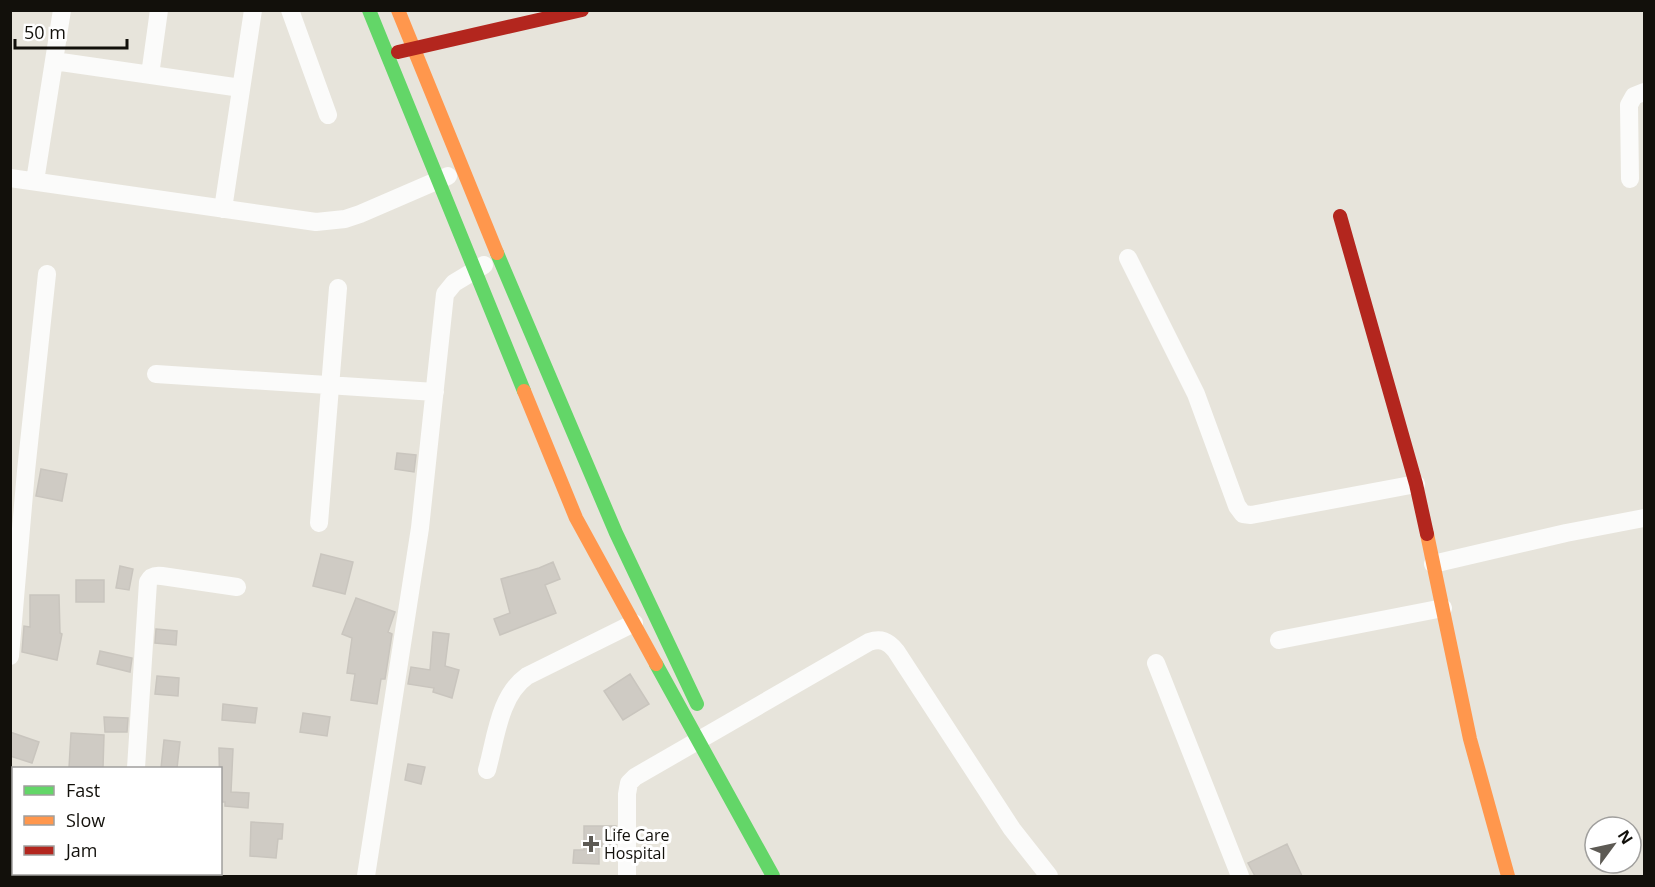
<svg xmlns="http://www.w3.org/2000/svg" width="1655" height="887" font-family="'Open Sans',sans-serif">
<rect width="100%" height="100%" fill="#e7e4db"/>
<path fill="#cfcbc4" stroke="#c9c5be" stroke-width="1.5" d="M397,453L416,455L414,472L395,469Z
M41,469L67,474L62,501L36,496Z
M321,554L353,562L345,594L313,586Z
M553,562L560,579L545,585L556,613L500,635L494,619L510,613L501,579L539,568Z
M120,566L133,569L129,590L116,588Z
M76,580H104V602H76Z
M30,595H59L60,633L62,634L57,660L22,652L24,626L30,627Z
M356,598L395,612L388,632L392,634L385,679H381L377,704L351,700L355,674L347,673L352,638L342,634Z
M156,629L177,631L176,645L155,643Z
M433,632L449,634L445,666L459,670L452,698L433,692L434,688L408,684L411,667L430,670Z
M100,651L132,658L130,672L97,664Z
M630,674L649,704L623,720L604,691Z
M157,676L179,678L178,696L155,694Z
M223,704L257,708L255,723L222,720Z
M303,713L330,717L327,736L300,732Z
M104,717L128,718L127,732H105Z
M10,732L39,742L32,763L10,756Z
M71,733L104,735L103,768H69Z
M164,740L180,742L177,768H161Z
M219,748L233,749L231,792L249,793L248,808L225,806V802H220Z
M408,764L425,767L421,784L405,780Z
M251,822L283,824L282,839H278L276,858L250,856Z
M584,826H616V847L599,846V864L573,863L574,850H584Z
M1287,844L1302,876H1255L1248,863Z"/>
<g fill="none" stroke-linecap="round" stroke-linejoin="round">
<path stroke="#fbfbfa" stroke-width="18" d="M290,10L328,115
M54,61L241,88
M150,75L159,10
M10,178L316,222L345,219L360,214L448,176
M1630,179L1629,105L1634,96L1644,92
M35,181L62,10
M223,209L253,10
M1128,258L1196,394L1237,506L1243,514L1251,515L1416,484
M156,374L435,392
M319,523L338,288
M1433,564L1566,533L1644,518
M1279,640L1443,608
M10,656L26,471L47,274
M1156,663L1240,876
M136,768L148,582C151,576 155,575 162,576L237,587
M487,770C496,738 499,696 527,676L634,623
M137,874V876
M366,876L420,528L445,294L454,283L484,265
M627,876V794L629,783L635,777L869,642C881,638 888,641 896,651L1012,829L1049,876"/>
<path stroke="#63d668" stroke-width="14" d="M369,10L524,391
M497,253L616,533L697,704
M656,664L773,876"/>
<path stroke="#ff974d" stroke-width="14" d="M398,10L497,253
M524,391L576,518L656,664
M1427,534L1470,739L1508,876"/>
<path stroke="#b3261e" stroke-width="14" d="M398,52L582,10
M1340,216L1416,484L1427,534"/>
</g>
<path fill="#5d5a54" stroke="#fff" stroke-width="2" d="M588 835h6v6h6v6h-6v6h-6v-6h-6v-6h6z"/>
<g text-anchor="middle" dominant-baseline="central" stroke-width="6" stroke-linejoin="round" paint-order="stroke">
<g font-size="16" fill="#12100b" stroke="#fff" text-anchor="start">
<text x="604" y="835">Life Care<tspan x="604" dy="18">Hospital</tspan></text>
</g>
</g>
<rect width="1655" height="887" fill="none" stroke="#12100b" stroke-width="24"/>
<rect x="12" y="767" width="210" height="108" fill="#ffffff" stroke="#a09f9d" stroke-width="1.5"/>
<rect x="24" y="786" width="30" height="9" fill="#63d668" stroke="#a09f9d" stroke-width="1.5"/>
<text x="66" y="797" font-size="18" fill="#12100b">Fast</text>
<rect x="24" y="816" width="30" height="9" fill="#ff974d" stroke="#a09f9d" stroke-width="1.5"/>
<text x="66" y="827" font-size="18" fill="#12100b">Slow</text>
<rect x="24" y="846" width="30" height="9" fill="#b3261e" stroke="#a09f9d" stroke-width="1.5"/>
<text x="66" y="857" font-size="18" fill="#12100b">Jam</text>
<g transform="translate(1613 845) rotate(57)"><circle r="28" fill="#ffffff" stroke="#a09f9d" stroke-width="1.5"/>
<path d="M0-4.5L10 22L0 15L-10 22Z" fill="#5d5a54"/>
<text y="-9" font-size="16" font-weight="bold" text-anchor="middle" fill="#12100b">N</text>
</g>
<path d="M15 39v9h112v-9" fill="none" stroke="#12100b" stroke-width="3"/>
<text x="24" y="39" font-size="18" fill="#12100b" stroke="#ffffff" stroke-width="4.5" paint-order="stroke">50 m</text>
</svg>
